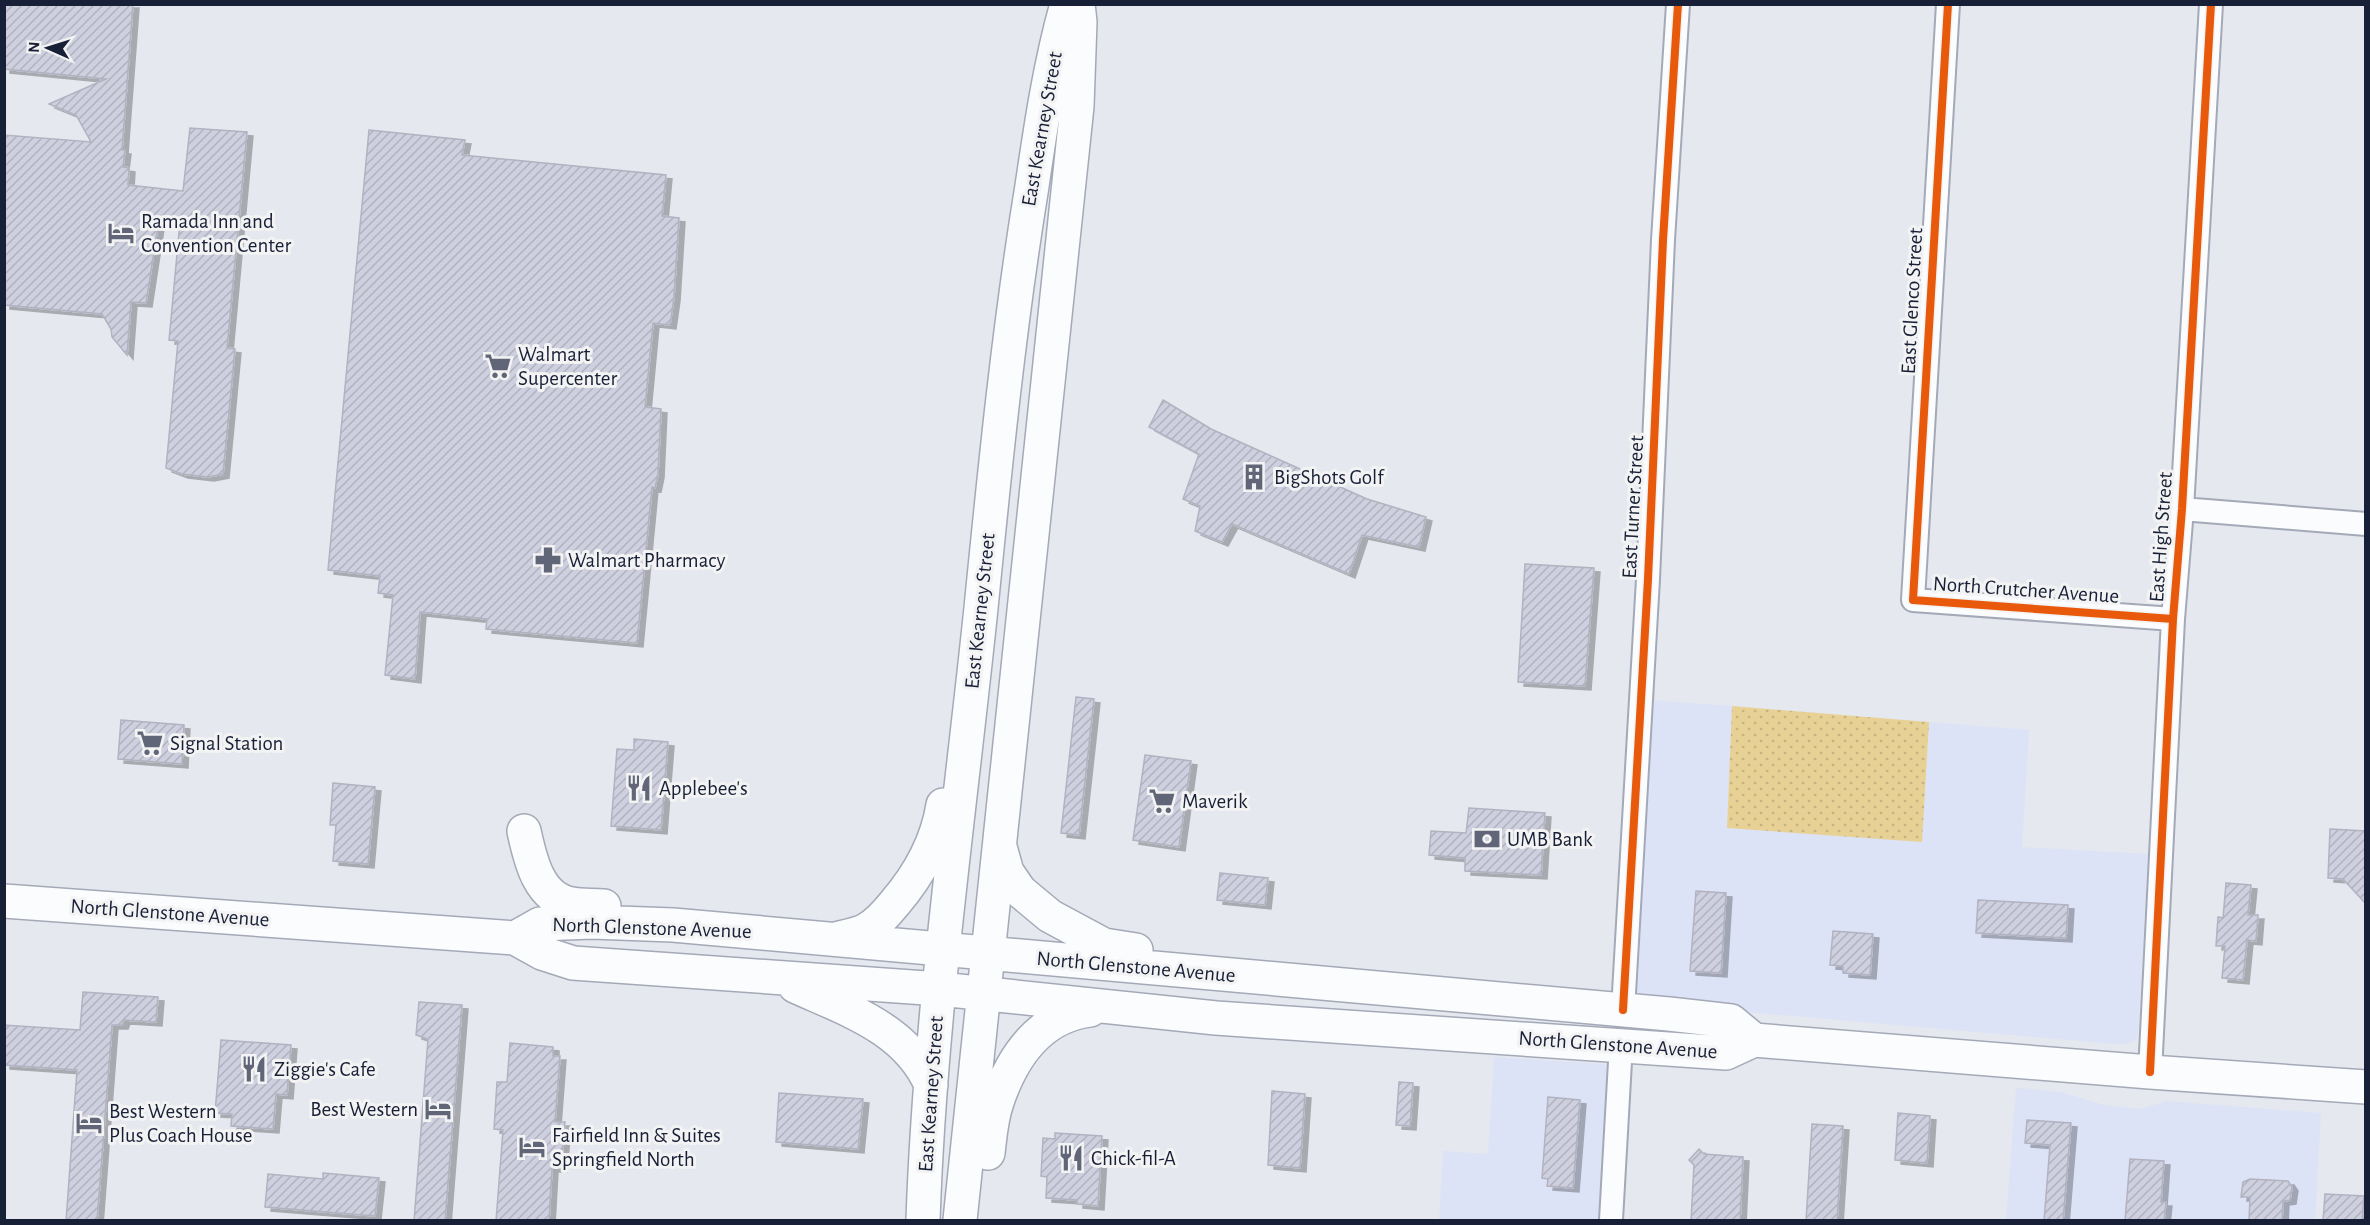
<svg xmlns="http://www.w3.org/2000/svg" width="2370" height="1225" font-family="'Alegreya Sans',sans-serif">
<defs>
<pattern id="grass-dots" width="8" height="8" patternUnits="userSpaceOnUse" patternTransform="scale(1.5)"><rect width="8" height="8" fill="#e7d195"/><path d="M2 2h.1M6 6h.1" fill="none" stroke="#c5b381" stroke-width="1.8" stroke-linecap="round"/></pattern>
<pattern id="building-hatch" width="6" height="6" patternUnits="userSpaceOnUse" patternTransform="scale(1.5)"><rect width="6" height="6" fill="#cfd0df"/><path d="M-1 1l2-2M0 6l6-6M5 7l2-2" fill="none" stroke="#b1b2c0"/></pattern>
<filter id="shadow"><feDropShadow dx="6" dy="4" stdDeviation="0" flood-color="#0004"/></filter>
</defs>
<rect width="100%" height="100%" fill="#e5e8ef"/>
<path fill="#dce3f6" d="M1649,700L1732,706L1727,827L1921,841L1929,722L2029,730L2022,847L2148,854L2138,1034L2135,1041L2125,1044H2115L1654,1004L1642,1000L1637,992L1634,976Z
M1494,1057L1603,1064L1608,1067L1599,1220H1439L1443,1151L1488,1154Z
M2016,1088L2061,1092L2104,1105L2139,1109L2167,1101L2321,1113L2315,1220H2006Z"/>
<path fill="url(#grass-dots)" d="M1732,706L1929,722L1922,842L1727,828Z"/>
<path fill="url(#building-hatch)" stroke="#b2b2c1" stroke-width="1.5" filter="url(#shadow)" d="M4,4H133L122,150H125L123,167L129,168L128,185L183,191L190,128L247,132L227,348L235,349L223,474L208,477L182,474L166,468L178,341L169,340L180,222L159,219L146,303L131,302L127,355L112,337L111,329L102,314L4,305V135L91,142L76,115L49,104L106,79L4,69Z
M369,130L465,140L462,155L666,175L662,216L679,218L674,297L670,325L653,323L645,407L661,409L658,474L655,488L652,487L637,643L486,629L487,619L420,612L415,679L385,675L393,595L378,593L380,576L328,570Z
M1163,400L1211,429L1367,499L1426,517L1419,547L1362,535L1349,574L1232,524L1222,542L1195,531L1200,506L1183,499L1199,454L1149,427Z
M1525,564L1594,568L1585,686L1518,682Z
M1076,697L1094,699L1079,835L1061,833Z
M121,720L184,725L182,764L118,759Z
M634,739L668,742L661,830L611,826L617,749L634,750Z
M1145,755L1191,761L1179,847L1133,840Z
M333,783L375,787L368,864L333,861L336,825H330Z
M1469,808L1545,813L1541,875L1465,871V858L1429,855L1431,831L1466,833Z
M2330,829L2366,831V904L2343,879L2328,878Z
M1220,873L1268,878L1265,905L1217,900Z
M2226,883L2251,885L2248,915H2258L2256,941L2247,940L2243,980L2222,978L2225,946H2216L2218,917L2223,918Z
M1696,891L1726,893L1721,973L1690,971Z
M1978,900L2068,905L2066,938L1976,933Z
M1833,931L1873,934L1870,975L1843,973V966L1830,965Z
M83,992L158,997L156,1022L124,1020L122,1025H112L97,1221H66L77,1070L4,1065V1025L80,1030Z
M419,1002L462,1005L445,1221H414L428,1039L416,1035Z
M221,1040L291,1045L287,1095L276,1094L273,1129L231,1126L232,1114L215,1113Z
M510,1043L553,1047V1056H560L555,1122H565L561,1168H552L549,1221H496L503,1130L494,1129L497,1082H507Z
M1399,1082L1413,1083L1410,1126L1396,1125Z
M1272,1091L1305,1094L1300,1168L1268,1165Z
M779,1093L863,1099L858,1149L776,1142Z
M1548,1097L1580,1100L1573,1188L1547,1186L1548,1179L1542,1178Z
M1898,1113L1930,1116L1927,1163L1895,1160Z
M2027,1120L2071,1123L2063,1221H2044L2050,1145L2025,1143Z
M1812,1124L1843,1126L1837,1221H1806Z
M1055,1133L1102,1136L1098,1206L1077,1204V1200L1046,1198L1047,1177L1041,1176L1043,1138L1055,1139Z
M1699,1149L1704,1154L1743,1157L1740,1221H1691L1694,1165L1689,1160Z
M2130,1159L2164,1161L2161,1202H2166L2164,1221H2125Z
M323,1173L379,1178L375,1216L265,1207L268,1174L323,1179Z
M2250,1179L2288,1181L2292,1187L2290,1200L2283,1201L2282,1221H2249L2250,1197H2241L2243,1182Z
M2325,1194L2364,1196L2362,1221H2323Z"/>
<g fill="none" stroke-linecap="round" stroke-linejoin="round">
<g stroke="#a4a9b7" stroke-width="26">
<path id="street" d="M1948,4L1913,600L2173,619
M2182,509L2366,524
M1623,1010L1648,579L1663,240L1678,4
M2150,1072L2173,619L2182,509L2211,4
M1611,1220L1621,1044"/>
</g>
<g stroke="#a4a9b7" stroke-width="36">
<path id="primary" d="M524,831C530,858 538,899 572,904C582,906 594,905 604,906
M1000,847L1007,872L1020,891L1050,916L1104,945L1136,950
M4,901L515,938L542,953L573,963L940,989L1216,1018L1726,1053L1754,1040L2150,1072L2366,1087
M515,938L540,924L592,922L673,925L1669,1014L1731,1021L1754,1040
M839,938C848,936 858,934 866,930C877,924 886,914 894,904C919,875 937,843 943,805
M795,986C848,1010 907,1029 931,1085
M988,1153C990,1136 991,1119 997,1102C1012,1057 1040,1016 1090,1010
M923,1220C930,1015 960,811 981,608C995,467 1009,326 1032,186C1041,125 1050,64 1067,4
M960,1220C998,849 1038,478 1077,106L1080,22L1078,4"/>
</g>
<use href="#street" stroke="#fbfcfd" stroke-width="22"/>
<use href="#primary" stroke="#fbfcfd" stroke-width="33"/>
<g stroke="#f3f3f3" stroke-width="11">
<path id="cycleway" d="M1948,4L1913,600L2173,619
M1623,1010L1648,579L1663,240L1678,4
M2150,1072L2173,619L2182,509L2211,4"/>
</g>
<use href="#cycleway" stroke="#e8590c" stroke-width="8"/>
</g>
<defs>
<g id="hotel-bare" transform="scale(2.07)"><path d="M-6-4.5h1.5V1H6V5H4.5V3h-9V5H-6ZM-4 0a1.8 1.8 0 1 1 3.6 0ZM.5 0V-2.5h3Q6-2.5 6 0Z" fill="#606678" stroke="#f3f3f3" stroke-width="2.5" paint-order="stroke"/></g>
<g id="supermarket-bare" transform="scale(2.07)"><path d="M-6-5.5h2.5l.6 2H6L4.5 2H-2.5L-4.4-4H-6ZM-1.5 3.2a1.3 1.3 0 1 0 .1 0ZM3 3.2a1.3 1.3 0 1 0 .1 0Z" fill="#606678" stroke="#f3f3f3" stroke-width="2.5" paint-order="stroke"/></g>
<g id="building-bare" transform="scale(2.07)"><path d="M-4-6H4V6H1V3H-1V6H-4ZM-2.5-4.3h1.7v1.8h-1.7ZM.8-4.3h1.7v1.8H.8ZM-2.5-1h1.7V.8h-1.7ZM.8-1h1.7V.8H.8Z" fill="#606678" stroke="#f3f3f3" stroke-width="2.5" paint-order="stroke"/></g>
<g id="pharmacy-bare" transform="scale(2.07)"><path d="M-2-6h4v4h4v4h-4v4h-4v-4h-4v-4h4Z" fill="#606678" stroke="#f3f3f3" stroke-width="2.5" paint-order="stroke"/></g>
<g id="restaurant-bare" transform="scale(2.07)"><path d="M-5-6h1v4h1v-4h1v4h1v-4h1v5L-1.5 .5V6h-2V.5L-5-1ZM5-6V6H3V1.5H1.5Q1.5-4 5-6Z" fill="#606678" stroke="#f3f3f3" stroke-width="2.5" paint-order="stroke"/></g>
<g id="bank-bare" transform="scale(2.07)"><path d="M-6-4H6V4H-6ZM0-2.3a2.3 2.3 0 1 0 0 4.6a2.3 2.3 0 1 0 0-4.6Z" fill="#606678" stroke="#f3f3f3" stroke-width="2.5" paint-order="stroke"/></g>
</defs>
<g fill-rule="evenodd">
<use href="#hotel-bare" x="121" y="233"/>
<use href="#supermarket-bare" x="498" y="366"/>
<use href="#building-bare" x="1254" y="477"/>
<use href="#pharmacy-bare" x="548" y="560"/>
<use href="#supermarket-bare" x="150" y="743"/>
<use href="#restaurant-bare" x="639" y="788"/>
<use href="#supermarket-bare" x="1162" y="801"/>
<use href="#bank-bare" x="1487" y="839"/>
<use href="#restaurant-bare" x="254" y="1069"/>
<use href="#hotel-bare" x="438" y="1109"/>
<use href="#hotel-bare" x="89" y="1123"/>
<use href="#hotel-bare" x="532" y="1147"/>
<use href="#restaurant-bare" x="1071" y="1158"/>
</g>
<g text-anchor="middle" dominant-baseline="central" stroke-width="6" stroke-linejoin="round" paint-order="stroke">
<g font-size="21" fill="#182038" stroke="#f3f3f3">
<text transform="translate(1042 129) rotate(-80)">East Kearney Street</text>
<text transform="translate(1912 301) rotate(-87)">East Glenco Street</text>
<text transform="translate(1633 507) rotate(-87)">East Turner Street</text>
<text transform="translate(2161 537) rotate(-86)">East High Street</text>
<text transform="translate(2026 590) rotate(4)">North Crutcher Avenue</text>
<text transform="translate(980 611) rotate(-84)">East Kearney Street</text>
<text transform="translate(170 913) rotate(4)">North Glenstone Avenue</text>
<text transform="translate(652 928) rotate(2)">North Glenstone Avenue</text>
<text transform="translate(1136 967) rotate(5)">North Glenstone Avenue</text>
<text transform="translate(1618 1045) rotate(4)">North Glenstone Avenue</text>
<text transform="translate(931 1094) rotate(-86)">East Kearney Street</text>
</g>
<g font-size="21" fill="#182038" stroke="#f3f3f3" text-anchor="start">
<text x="141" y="221">Ramada Inn and<tspan x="141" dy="24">Convention Center</tspan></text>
<text x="518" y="354">Walmart<tspan x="518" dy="24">Supercenter</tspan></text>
<text x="1274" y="477">BigShots Golf</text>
<text x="568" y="560">Walmart Pharmacy</text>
<text x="170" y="743">Signal Station</text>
<text x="659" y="788">Applebee's</text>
<text x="1182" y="801">Maverik</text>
<text x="1507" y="839">UMB Bank</text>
<text x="274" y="1069">Ziggie's Cafe</text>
<text x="418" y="1109" text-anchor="end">Best Western</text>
<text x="109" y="1111">Best Western<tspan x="109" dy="24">Plus Coach House</tspan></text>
<text x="552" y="1135">Fairfield Inn &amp; Suites<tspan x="552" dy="24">Springfield North</tspan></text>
<text x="1091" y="1158">Chick-fil-A</text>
</g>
</g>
<rect width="2370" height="1225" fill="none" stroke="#182038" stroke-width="12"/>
<g transform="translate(48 48) rotate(273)" stroke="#f3f3f3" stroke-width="4.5" paint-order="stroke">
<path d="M0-4.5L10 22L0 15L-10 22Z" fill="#182038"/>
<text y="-9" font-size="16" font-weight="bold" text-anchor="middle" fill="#182038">N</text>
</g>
</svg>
